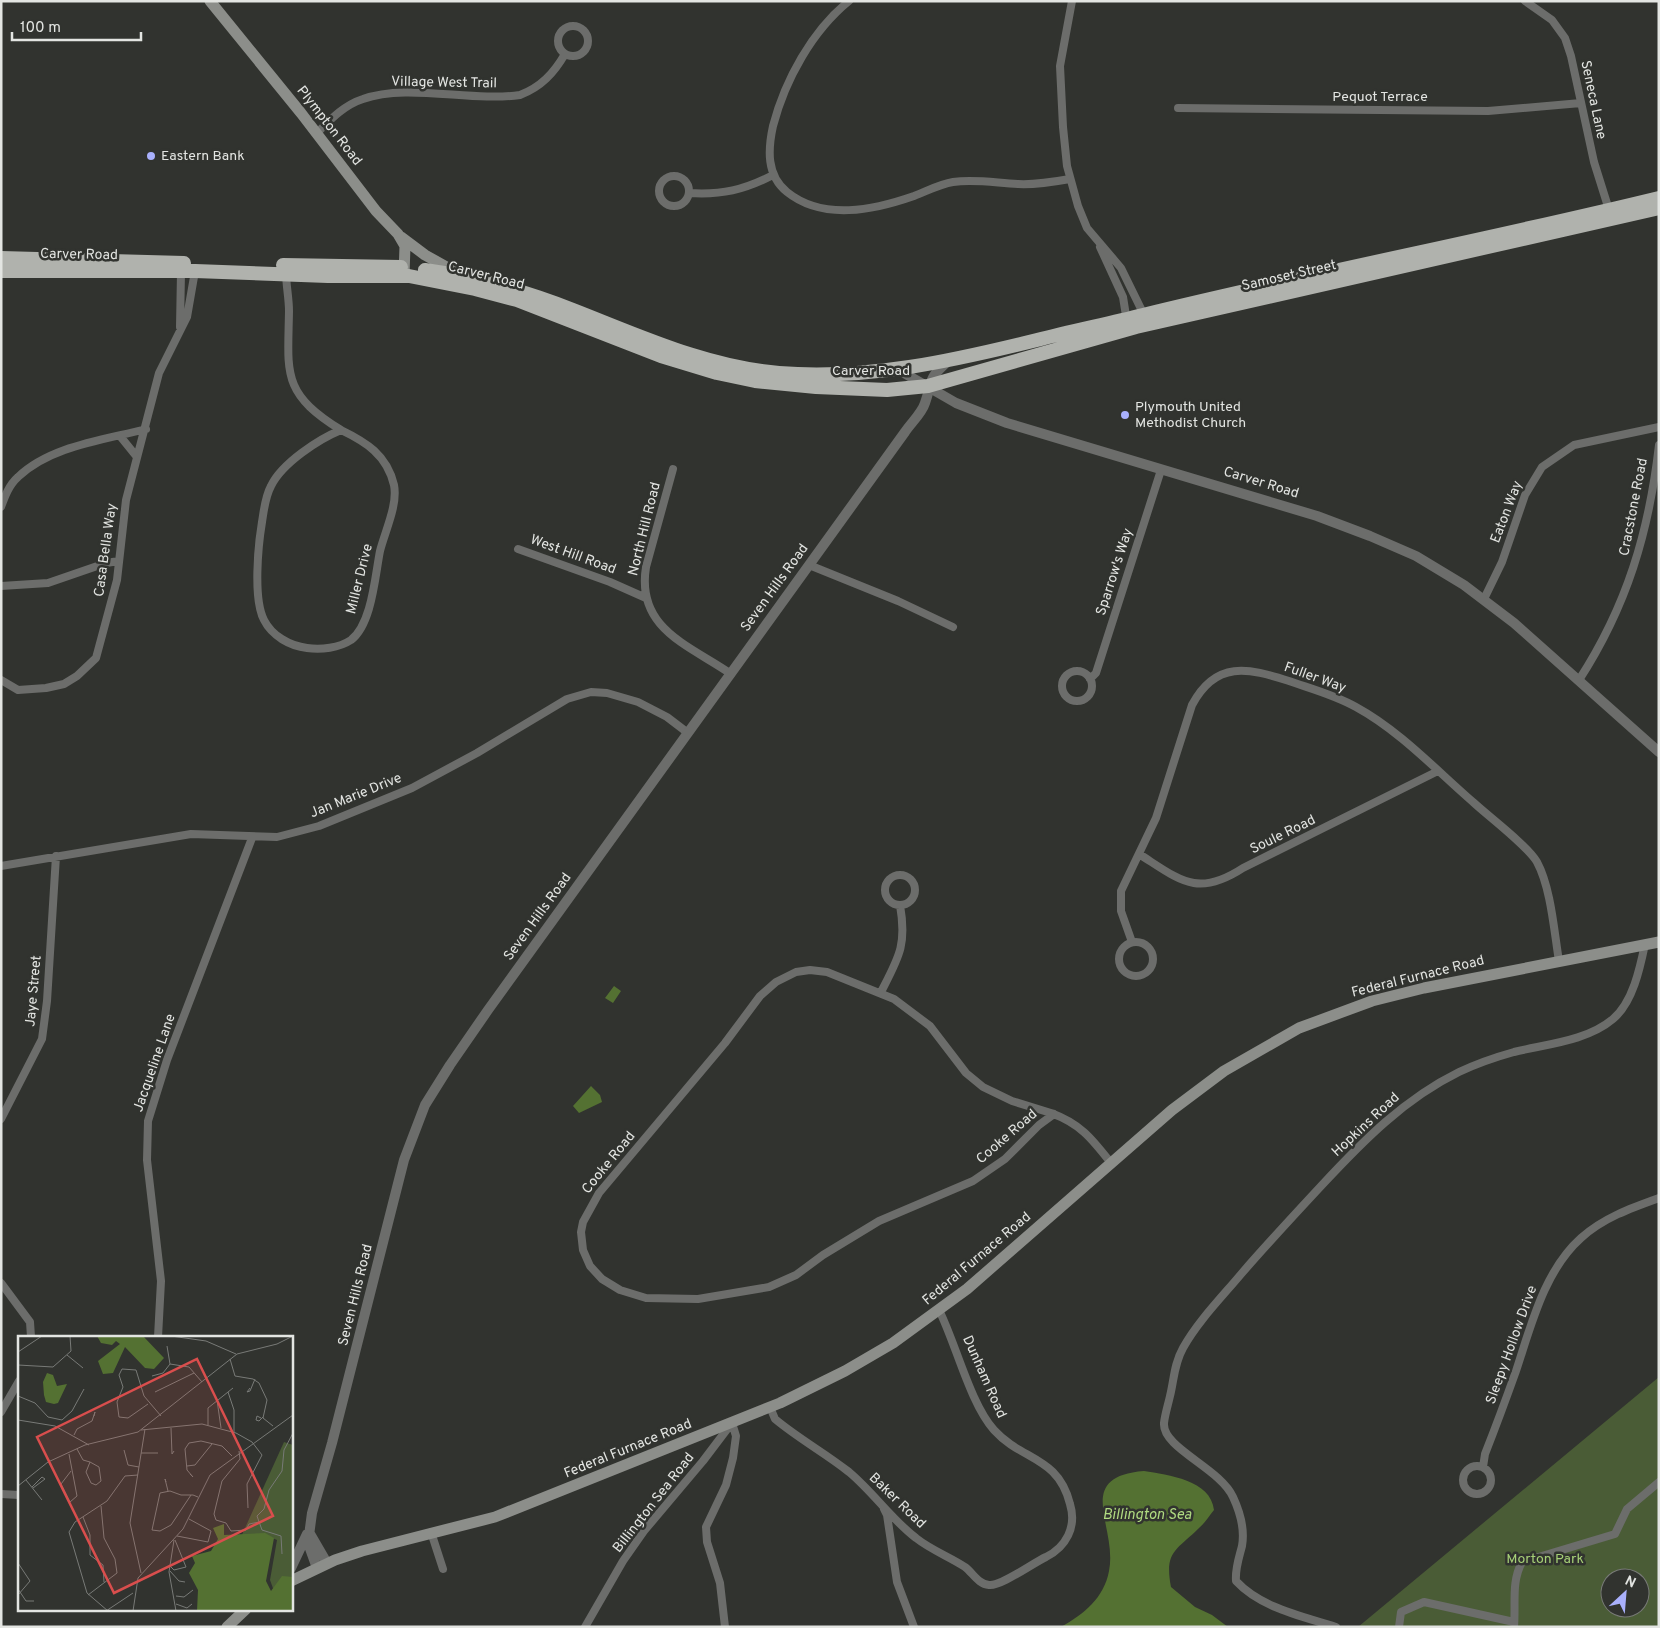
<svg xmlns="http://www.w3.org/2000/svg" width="1660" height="1628" font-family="Overpass,sans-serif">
<rect width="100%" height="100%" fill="#31332f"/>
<path fill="#4a5c36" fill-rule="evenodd" d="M1659,1377V1627H1358ZM1610,1578H1640V1608H1610Z"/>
<path fill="#547132" d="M614,986L621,991L613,1003L605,998Z
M591,1086L600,1095L602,1102L579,1113L573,1106Z
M1144,1471C1168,1475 1211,1480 1214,1510C1209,1516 1205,1523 1199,1528C1177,1550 1164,1551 1171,1587L1195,1607L1212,1615L1228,1627H1061C1084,1614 1104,1598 1109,1571C1118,1526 1072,1477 1144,1471Z"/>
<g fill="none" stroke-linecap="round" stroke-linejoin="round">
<path stroke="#6c6d6b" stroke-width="8" d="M849,1C812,31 785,80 773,126C768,149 766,175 787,192C823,221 874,210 914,196C927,191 940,184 953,182C975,179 996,183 1018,184C1035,185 1053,182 1070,179
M1072,1L1060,66L1063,127L1067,166L1078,206L1087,228L1121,268L1145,317
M1525,1L1552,20L1565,38L1571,56L1594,162L1610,213
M558 41a15 15 0 1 1 30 0a15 15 0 1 1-30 0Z
M1178,108L1488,111L1581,103
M317,133C330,120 344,105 363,99C407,83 471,102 520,95C541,87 554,73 565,54
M659 191a15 15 0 1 1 30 0a15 15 0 1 1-30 0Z
M689,193C722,195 744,190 773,175
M1100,247L1123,297L1127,322
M286,272C286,285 289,298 289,311C288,373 281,393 341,430C319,439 282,463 271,486C265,497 264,510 262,522C258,546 253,599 264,620C272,636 290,646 307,648C321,650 339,648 351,640C372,624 375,576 380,551C385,531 398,505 394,485C387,455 366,442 341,430
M180,327L181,272
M120,436L137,457
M673,469L646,567C636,629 689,645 731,674
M1,507C5,496 9,485 18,477C50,446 104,440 146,429
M518,549L610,582L646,598
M809,565L898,601L953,627
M1,586L48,583L106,563L119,561
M1484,599L1502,562L1525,495L1542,467L1574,445L1659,427
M1062 686a15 15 0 1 1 30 0a15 15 0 1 1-30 0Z
M1090,679L1096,673L1161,470
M1,680L18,690L46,688L64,684L77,676L96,658L117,580L126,500L159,373L187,317L195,271
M1579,680C1627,606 1649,532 1659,445
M1139,854C1180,880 1197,898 1243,868L1438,771
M1,866L191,834L277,837L319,826L412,788L477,753L567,699L591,692L607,693L638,702L667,717L688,733
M885 890a15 15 0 1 1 30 0a15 15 0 1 1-30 0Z
M1132,942L1121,911V891L1156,818L1192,705C1216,660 1248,668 1289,681C1312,689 1335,695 1356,707C1400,731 1436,770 1473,802C1488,816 1528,846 1537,862C1551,888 1554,931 1559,961
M1119 959a17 17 0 1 1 34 0a17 17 0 1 1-34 0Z
M881,992C899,957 907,945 900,905
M1054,1114L1039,1125L1005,1159L973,1181L879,1221L823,1255L796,1275L769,1287L698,1299L646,1298L620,1290L602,1279L590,1266L583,1250L581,1232L583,1222L599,1193L725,1043L760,996L776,982L796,972L810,970L827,972L894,999L930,1026L966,1073L983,1087L1012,1101L1051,1113C1081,1124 1092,1139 1111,1163
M1,1119L42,1039L47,1001L56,856
M1,1283L30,1322L31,1337
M158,1337L161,1281L147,1160L148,1121L167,1060L252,838
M770,1407L775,1419C799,1439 825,1453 849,1472C874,1493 891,1519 916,1538C931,1550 950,1557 965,1567C973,1573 978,1584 989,1585C1000,1587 1033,1563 1046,1557C1066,1547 1077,1527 1070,1504C1058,1456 1022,1461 994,1430C970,1403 956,1344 939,1310
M1,1412L19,1381
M1463 1480a14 14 0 1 1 28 0a14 14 0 1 1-28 0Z
M1483,1467L1485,1454C1496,1426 1506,1399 1516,1371C1531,1326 1544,1271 1581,1238C1603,1218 1631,1208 1659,1198
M1,1494L19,1495
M884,1509L887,1515L897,1582L914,1627
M431,1532L443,1569
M585,1627L623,1561L644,1531L703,1461L731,1424
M725,1627L720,1583L707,1542L706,1527L726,1485L733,1458L736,1436L732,1423
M1336,1627C1302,1616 1261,1608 1236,1581C1235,1568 1239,1558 1242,1546C1245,1529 1240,1512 1233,1497C1220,1468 1162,1448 1164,1423C1165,1414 1168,1405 1170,1396C1174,1380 1174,1364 1183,1348C1198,1321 1222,1297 1242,1273C1268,1243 1295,1214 1322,1185C1363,1141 1404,1099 1459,1072C1476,1064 1496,1057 1514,1052C1547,1044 1587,1041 1613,1019C1633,1002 1640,968 1645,944
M1399,1627L1401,1612L1424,1602L1514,1622
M1514,1627C1516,1604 1511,1582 1522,1562L1615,1534L1627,1509L1659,1482"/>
<path stroke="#6c6d6b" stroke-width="10" d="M897,369L956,403L1007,423L1317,516L1370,536L1416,556L1464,585L1514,623L1659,752
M309,1532L327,1563
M291,1568L307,1534
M317,1568L308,1543L312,1513L332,1443L404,1160L425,1105L450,1065L488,1010L905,432C911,423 922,413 925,403C933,380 927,380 947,362"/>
<path stroke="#8c8e8a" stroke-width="11" d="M210,1L301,113L376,211L398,234L405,246L404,275
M401,237L425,255L459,274
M291,1581L335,1560L362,1551L495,1517L780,1403L845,1371L893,1343L967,1289L1172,1110L1224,1071L1299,1028L1372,1001L1424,988L1659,942
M227,1627L246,1609"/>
<path stroke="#b0b2ad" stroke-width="14" d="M1,258L184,263
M283,265L401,267
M425,270C477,277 524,291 573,310C640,336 706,367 779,373C868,380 952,361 1037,340C1072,331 1107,324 1143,315C1314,273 1487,240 1659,198
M1,271H195L328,276H409L475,289L517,300L661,356L717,373L755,381L816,387L887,390L928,386L1136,327L1659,208"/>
</g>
<g fill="#a9b0fc" stroke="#31332f" stroke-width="2">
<circle cx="151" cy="156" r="5"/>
<circle cx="1125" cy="415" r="5"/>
</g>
<g text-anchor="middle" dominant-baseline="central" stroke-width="5" stroke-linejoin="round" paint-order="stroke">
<g font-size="14" fill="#e3e5e2" stroke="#31332f">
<text transform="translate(444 83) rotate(1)">Village West Trail</text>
<text x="1380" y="97">Pequot Terrace</text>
<text transform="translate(1593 100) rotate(78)">Seneca Lane</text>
<text transform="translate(329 126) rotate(52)">Plympton Road</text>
<text transform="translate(79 255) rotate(1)">Carver Road</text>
<text transform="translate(486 276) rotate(14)">Carver Road</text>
<text transform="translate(1289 276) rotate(-13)">Samoset Street</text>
<text x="871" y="371">Carver Road</text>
<text transform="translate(1261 483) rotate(17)">Carver Road</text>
<text transform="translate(1634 507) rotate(-79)">Cracstone Road</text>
<text transform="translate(1507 512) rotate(-69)">Eaton Way</text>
<text transform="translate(645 529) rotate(-76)">North Hill Road</text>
<text transform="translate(106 550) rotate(-82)">Casa Bella Way</text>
<text transform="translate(573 555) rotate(20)">West Hill Road</text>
<text transform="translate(1115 572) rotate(-72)">Sparrow's Way</text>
<text transform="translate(360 579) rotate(-76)">Miller Drive</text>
<text transform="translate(775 588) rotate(-54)">Seven Hills Road</text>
<text transform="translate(1315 678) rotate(20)">Fuller Way</text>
<text transform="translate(356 796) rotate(-22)">Jan Marie Drive</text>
<text transform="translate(1283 835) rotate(-26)">Soule Road</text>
<text transform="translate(538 917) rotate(-54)">Seven Hills Road</text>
<text transform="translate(1418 977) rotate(-14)">Federal Furnace Road</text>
<text transform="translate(34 991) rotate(-85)">Jaye Street</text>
<text transform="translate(155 1063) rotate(-71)">Jacqueline Lane</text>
<text transform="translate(1366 1125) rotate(-43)">Hopkins Road</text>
<text transform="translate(1007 1137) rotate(-41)">Cooke Road</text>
<text transform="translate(609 1163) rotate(-51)">Cooke Road</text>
<text transform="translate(977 1259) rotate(-40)">Federal Furnace Road</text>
<text transform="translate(356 1295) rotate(-76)">Seven Hills Road</text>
<text transform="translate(1512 1345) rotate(-70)">Sleepy Hollow Drive</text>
<text transform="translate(984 1377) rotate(66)">Dunham Road</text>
<text transform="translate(628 1449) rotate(-22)">Federal Furnace Road</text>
<text transform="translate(897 1501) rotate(44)">Baker Road</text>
<text transform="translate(654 1503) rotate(-52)">Billington Sea Road</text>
</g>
<g font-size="14" fill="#e3e5e2" stroke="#31332f" text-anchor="start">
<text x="161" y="156">Eastern Bank</text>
<text x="1135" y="407">Plymouth United<tspan x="1135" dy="16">Methodist Church</tspan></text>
</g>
<g font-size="14" fill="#a6d077" stroke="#31332f">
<text x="1545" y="1559">Morton Park</text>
</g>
<g font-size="15" font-style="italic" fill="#b0db81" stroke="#31332f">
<text x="1147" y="1515">Billington Sea</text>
</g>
</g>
<g transform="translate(18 1336)">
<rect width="275" height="275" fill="#31332f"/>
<path d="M266,106L275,109V241L256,255L252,244L259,204L247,199L223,201Z" fill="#4a5c36"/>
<path d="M79,0H125L146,22L136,33L127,32L107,11L95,37L85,38L80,25L102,8L98,5L94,9L83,7ZM29,37L35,39L39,50L49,48L40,67L36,68L28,66L26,59L25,46ZM206,188V199L247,197L256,202L248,245L253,255L264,240L275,241V275H179L180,254L171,237L177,227L174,220L193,215L200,203L195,192Z" fill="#547132"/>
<path fill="none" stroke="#787a77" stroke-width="1" d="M153,0L188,5L218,18M0,16L24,0M49,19L65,32M212,23L217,40L235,43L241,47L249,64L245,82L255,90M152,28L171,31L184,46M0,29L35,31L53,15L52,0M134,40L145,37L152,28L149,10M232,52L229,56L232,55L237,43M137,56L176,37M210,56L216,74V96M0,60L17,67L30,81L44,84L54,75L66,53M199,64L203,92M130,68L110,82L101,81L99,66L105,51L101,39L104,33L118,34L126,60L143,80M243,82L239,80L238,84L241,85L245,81M0,84L37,90L71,109M190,89V72L215,52M153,92L154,118L156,115M123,94L184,88L218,97L234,106L244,119L229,148L230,172M56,99L59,93L74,85L77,76L76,80M59,113L65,124L72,126L68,136L73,147L78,149L83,145L81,131L72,126M106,114L110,129L121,131M221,115L222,123L204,145L196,178L198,184L208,187L213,195L228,194L231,188L241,186M123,117H140M51,118L59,160L52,166L43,148L53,135M169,130L177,129L194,108M172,138L175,141L169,134L167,113L171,107L183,105L204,110L214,120M8,144L24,164M148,146L147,143L150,155M0,150L30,126L67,109L120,96L219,18L259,8L275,0M14,151L24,141L27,143L15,152M173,159L153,189L142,195L134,194L142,157L152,155L163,159H175L180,161M65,181L72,199V219L85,229L86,246M159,200L190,206L193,195L171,183M156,204L151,236L158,275M264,218L263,200L244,194L239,180L246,173L251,154L264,135L266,114L275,97M0,227L12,245L0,259M152,230L156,234L168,231L157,204M152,235L161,245L167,246M123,237L112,187L127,93M0,253L8,265H16M70,259L99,237L97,223L86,202L83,170M158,260L166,261L175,254M158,268L169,272L174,268M88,275L115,257M90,275L69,257L51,196L57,186L89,165L107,140L120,139M115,275L120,242L165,193L192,139L275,79"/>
<path fill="#d94e4d" fill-opacity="0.15" stroke="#d94e4d" stroke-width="2.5" d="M179,23L255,180L96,257L19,101Z"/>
<rect width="275" height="275" fill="none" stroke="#e3e5e2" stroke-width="2.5"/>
</g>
<rect width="1660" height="1628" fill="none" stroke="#e3e5e2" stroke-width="5"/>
<g transform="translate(1625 1593) rotate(26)"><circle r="24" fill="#31332f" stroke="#787a77"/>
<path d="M0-4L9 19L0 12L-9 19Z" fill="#a9b0fc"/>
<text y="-8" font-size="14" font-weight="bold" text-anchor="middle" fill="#e3e5e2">N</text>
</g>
<path d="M12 32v8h129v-8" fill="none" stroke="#e3e5e2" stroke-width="2.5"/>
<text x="20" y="32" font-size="15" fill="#e3e5e2" stroke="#31332f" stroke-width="4" paint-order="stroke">100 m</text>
</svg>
